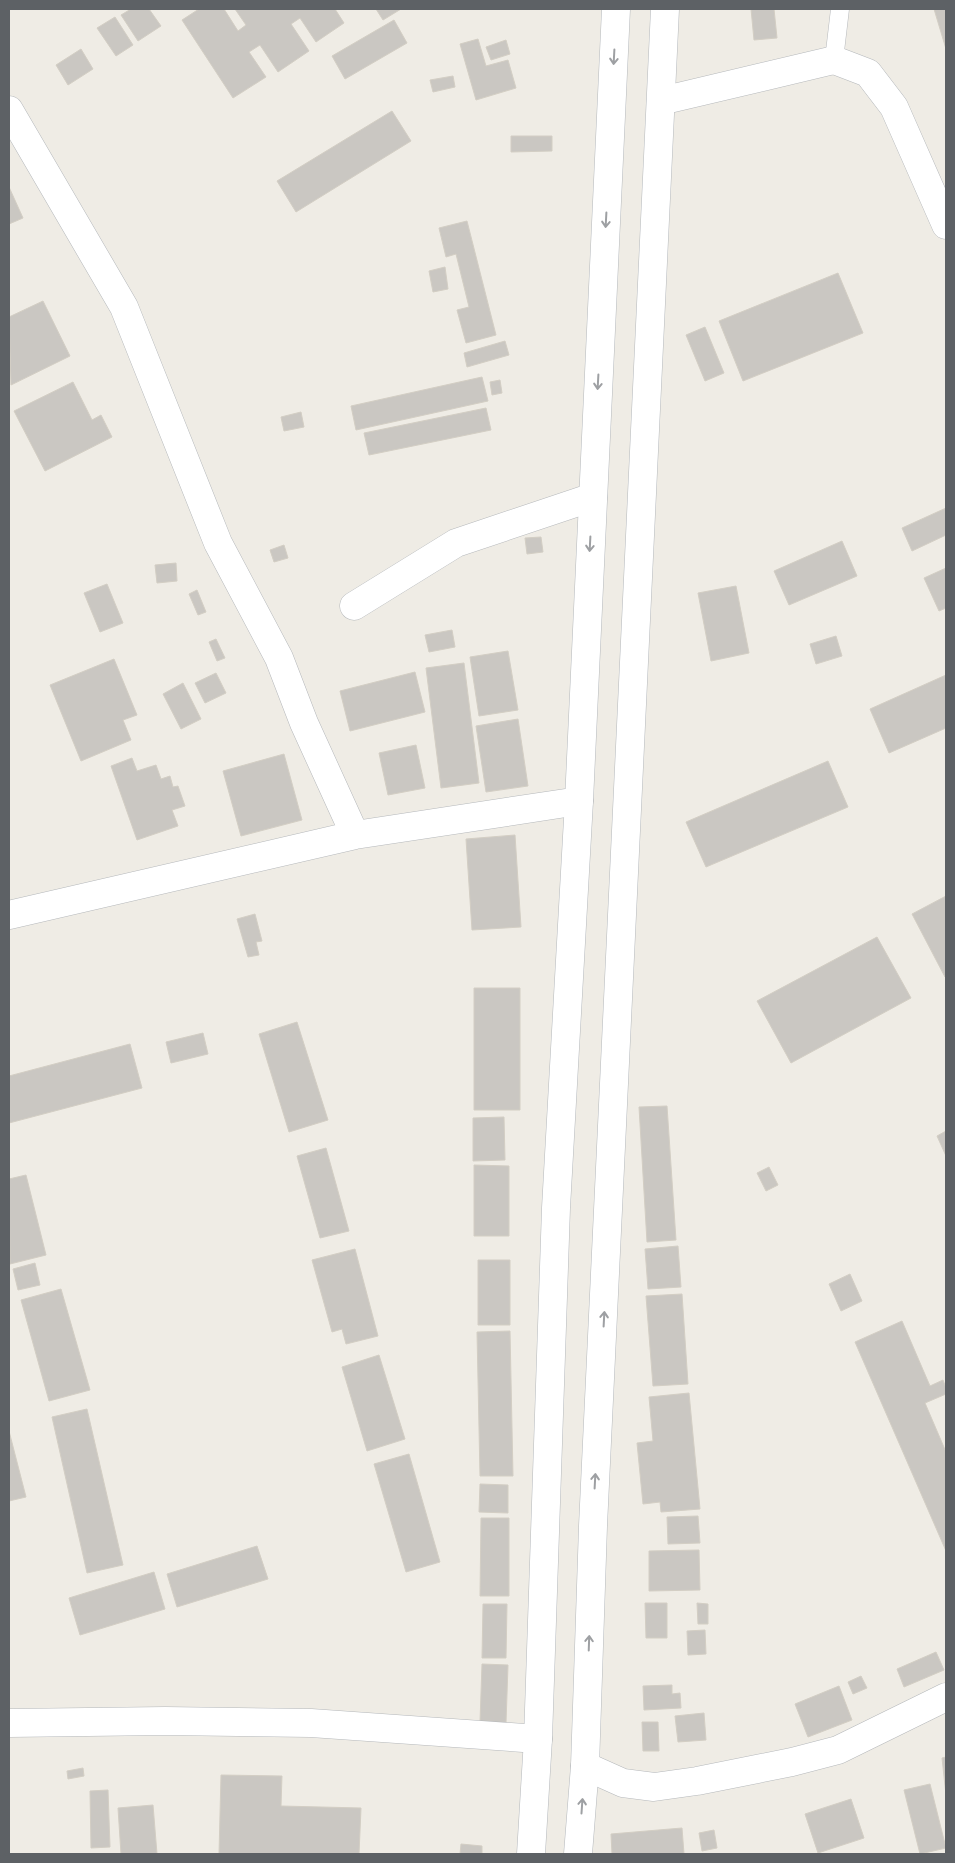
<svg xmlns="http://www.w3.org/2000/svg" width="955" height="1863" font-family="Quicksand,sans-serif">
<rect width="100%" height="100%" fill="#efece5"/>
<path fill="#cac7c2" stroke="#d3cec4" d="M131,9H149L161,26L138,41L121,15Z
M199,9H224L238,31L246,25L235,9H335L344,23L316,42L300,18L291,24L309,51L278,72L260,45L249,52L266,77L233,98L182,20Z
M376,9H401L383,20Z
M751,9H774L777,38L754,40Z
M934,9H946V49Z
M115,17L133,45L116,56L97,28Z
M394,20L407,43L345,79L332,56Z
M478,39L486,66L508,60L516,88L476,100L460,44Z
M506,40L510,54L491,60L486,47Z
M81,49L93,69L68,85L56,65Z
M453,76L455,87L433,92L430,80Z
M392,111L411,141L296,212L277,181Z
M511,136H552V151L511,152Z
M9,187L23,218L9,224Z
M467,221L496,335L466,343L457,310L469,307L456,254L446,257L439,228Z
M445,267L448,289L433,292L429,271Z
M838,273L863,333L743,381L719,321Z
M43,301L70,356L11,385L9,317Z
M705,327L724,373L705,381L686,335Z
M505,341L509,355L467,367L464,353Z
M482,377L488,401L356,430L351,406Z
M500,380L502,393L492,395L490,382Z
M73,382L92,420L101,415L112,437L45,471L14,411Z
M486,408L491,430L369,455L364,433Z
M301,412L304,427L284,431L281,417Z
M946,508V535L912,551L902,528Z
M541,537L543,552L527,554L525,538Z
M842,541L857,576L789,605L774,571Z
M284,545L288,558L274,562L270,550Z
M176,563L177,581L157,583L155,565Z
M946,568V608L939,611L924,578Z
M107,584L123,623L100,632L84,593Z
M736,586L749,653L711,661L698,593Z
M197,590L206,612L198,615L189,594Z
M452,630L455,647L429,652L425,635Z
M836,636L842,656L816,664L810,644Z
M216,639L225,658L217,661L209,642Z
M508,651L518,710L479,716L470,657Z
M114,659L137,715L123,720L131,740L81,761L50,685Z
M464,663L479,783L441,788L426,668Z
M415,672L425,712L350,731L340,691Z
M216,673L226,693L205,703L195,683Z
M946,675V728L889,753L870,709Z
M183,683L201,719L181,729L163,694Z
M518,719L528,786L486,792L476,726Z
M416,745L425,788L388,795L379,753Z
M284,754L302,820L241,836L223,771Z
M132,758L137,771L156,765L161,779L170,776L173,787L178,786L185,806L172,810L178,826L137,840L111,766Z
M828,761L848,807L706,867L686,822Z
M515,835L521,927L472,930L466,839Z
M946,896V976L945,977L912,914Z
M255,914L262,941L256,942L259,955L248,957L237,919Z
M877,937L911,998L791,1063L757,1001Z
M474,988H520V1110H474Z
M297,1022L328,1120L289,1132L259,1034Z
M203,1033L208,1054L171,1063L166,1042Z
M130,1044L142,1088L9,1123V1076Z
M667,1106L676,1240L647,1242L639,1107Z
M504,1117L505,1160L473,1161V1118Z
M946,1131V1156L937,1136Z
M326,1148L349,1231L320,1238L297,1156Z
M474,1165L509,1166V1236H474Z
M769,1167L778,1185L766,1191L757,1173Z
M26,1175L46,1255L10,1264L9,1179Z
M678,1246L681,1287L648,1289L645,1249Z
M355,1249L378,1336L346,1344L342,1329L332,1332L312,1260Z
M478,1260H510V1325H478Z
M35,1263L40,1285L18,1290L13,1269Z
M850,1274L862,1301L841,1311L829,1284Z
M61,1289L90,1390L49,1401L21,1300Z
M682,1294L688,1384L653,1386L646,1296Z
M902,1321L930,1386L943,1380L946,1388V1394L925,1403L946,1452V1551L855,1342Z
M510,1331L513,1476H480L477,1332Z
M379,1355L405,1439L367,1451L342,1367Z
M689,1393L700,1509L661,1512L660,1502L643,1504L637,1443L653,1441L649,1397Z
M87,1409L123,1565L87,1573L52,1417Z
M9,1431L26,1497L9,1501Z
M409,1454L440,1562L406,1572L374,1464Z
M480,1484L508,1485V1513L479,1512Z
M698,1516L700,1543L668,1544L667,1517Z
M481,1518H509V1596H480Z
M257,1546L268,1579L177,1607L167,1574Z
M699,1550L700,1590L649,1591V1551Z
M154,1572L165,1609L80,1635L69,1598Z
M645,1603H667V1638H646Z
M697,1603L708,1604V1624H698Z
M483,1604H507L506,1658H482Z
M705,1630L706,1654L688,1655L687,1631Z
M936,1652L944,1670L904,1687L897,1669Z
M482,1664L508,1665L506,1723L480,1722Z
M861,1676L867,1688L853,1694L848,1682Z
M672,1685V1694L680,1693L681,1708L644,1710L643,1686Z
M839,1686L852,1720L808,1737L795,1704Z
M704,1713L706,1740L678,1742L675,1716Z
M642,1722H658L659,1751H643Z
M946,1757V1795L942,1758Z
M83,1768L84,1776L68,1779L67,1771Z
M221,1775L282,1776L281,1806L361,1808L359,1854H219Z
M930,1784L946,1848L920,1854L904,1790Z
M108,1790L110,1847L91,1848L90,1791Z
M851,1799L864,1838L818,1853L805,1814Z
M153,1805L157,1854H121L118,1808Z
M682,1828L684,1854H612L611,1834Z
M714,1830L717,1848L702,1851L699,1833Z
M461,1844L482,1846V1854H460Z"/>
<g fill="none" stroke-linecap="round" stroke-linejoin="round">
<g stroke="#b5b8bb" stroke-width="19">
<path id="service" d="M834,60L840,9"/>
</g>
<g stroke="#b5b8bb" stroke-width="29">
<path id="minor" d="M661,101L834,60L868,73L894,107L946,225
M9,110L124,307L218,543L279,658L304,723L355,835
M354,606L456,543L593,497
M9,915L355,835L579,801
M9,1723L165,1721L311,1723L538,1739
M585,1766L623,1783L654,1787L697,1781L792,1762L838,1750L946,1697"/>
</g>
<g stroke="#b4b8bc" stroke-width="29">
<path id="secondary" d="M531,1854L538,1739L556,1208L579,801L616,9
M578,1854L585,1766L593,1526L665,9"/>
</g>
<use href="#service" stroke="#fff" stroke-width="18"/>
<use href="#minor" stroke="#fff" stroke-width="28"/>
<use href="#secondary" stroke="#fff" stroke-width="28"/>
</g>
<defs><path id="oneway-shaft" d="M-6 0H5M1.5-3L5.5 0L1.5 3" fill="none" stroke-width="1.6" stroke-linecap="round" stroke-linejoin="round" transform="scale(1.25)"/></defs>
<g stroke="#9ea0a3">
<use href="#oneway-shaft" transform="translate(614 57) rotate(93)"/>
<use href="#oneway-shaft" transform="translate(606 220) rotate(93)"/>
<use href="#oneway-shaft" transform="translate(598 382) rotate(93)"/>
<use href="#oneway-shaft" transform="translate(590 544) rotate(93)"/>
<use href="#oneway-shaft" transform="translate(604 1319) rotate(-87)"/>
<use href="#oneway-shaft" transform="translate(595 1481) rotate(-87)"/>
<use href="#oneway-shaft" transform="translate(589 1643) rotate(-88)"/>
<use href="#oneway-shaft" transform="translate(582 1806) rotate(-86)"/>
</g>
<rect width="955" height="1863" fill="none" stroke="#5d6165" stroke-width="20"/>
</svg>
